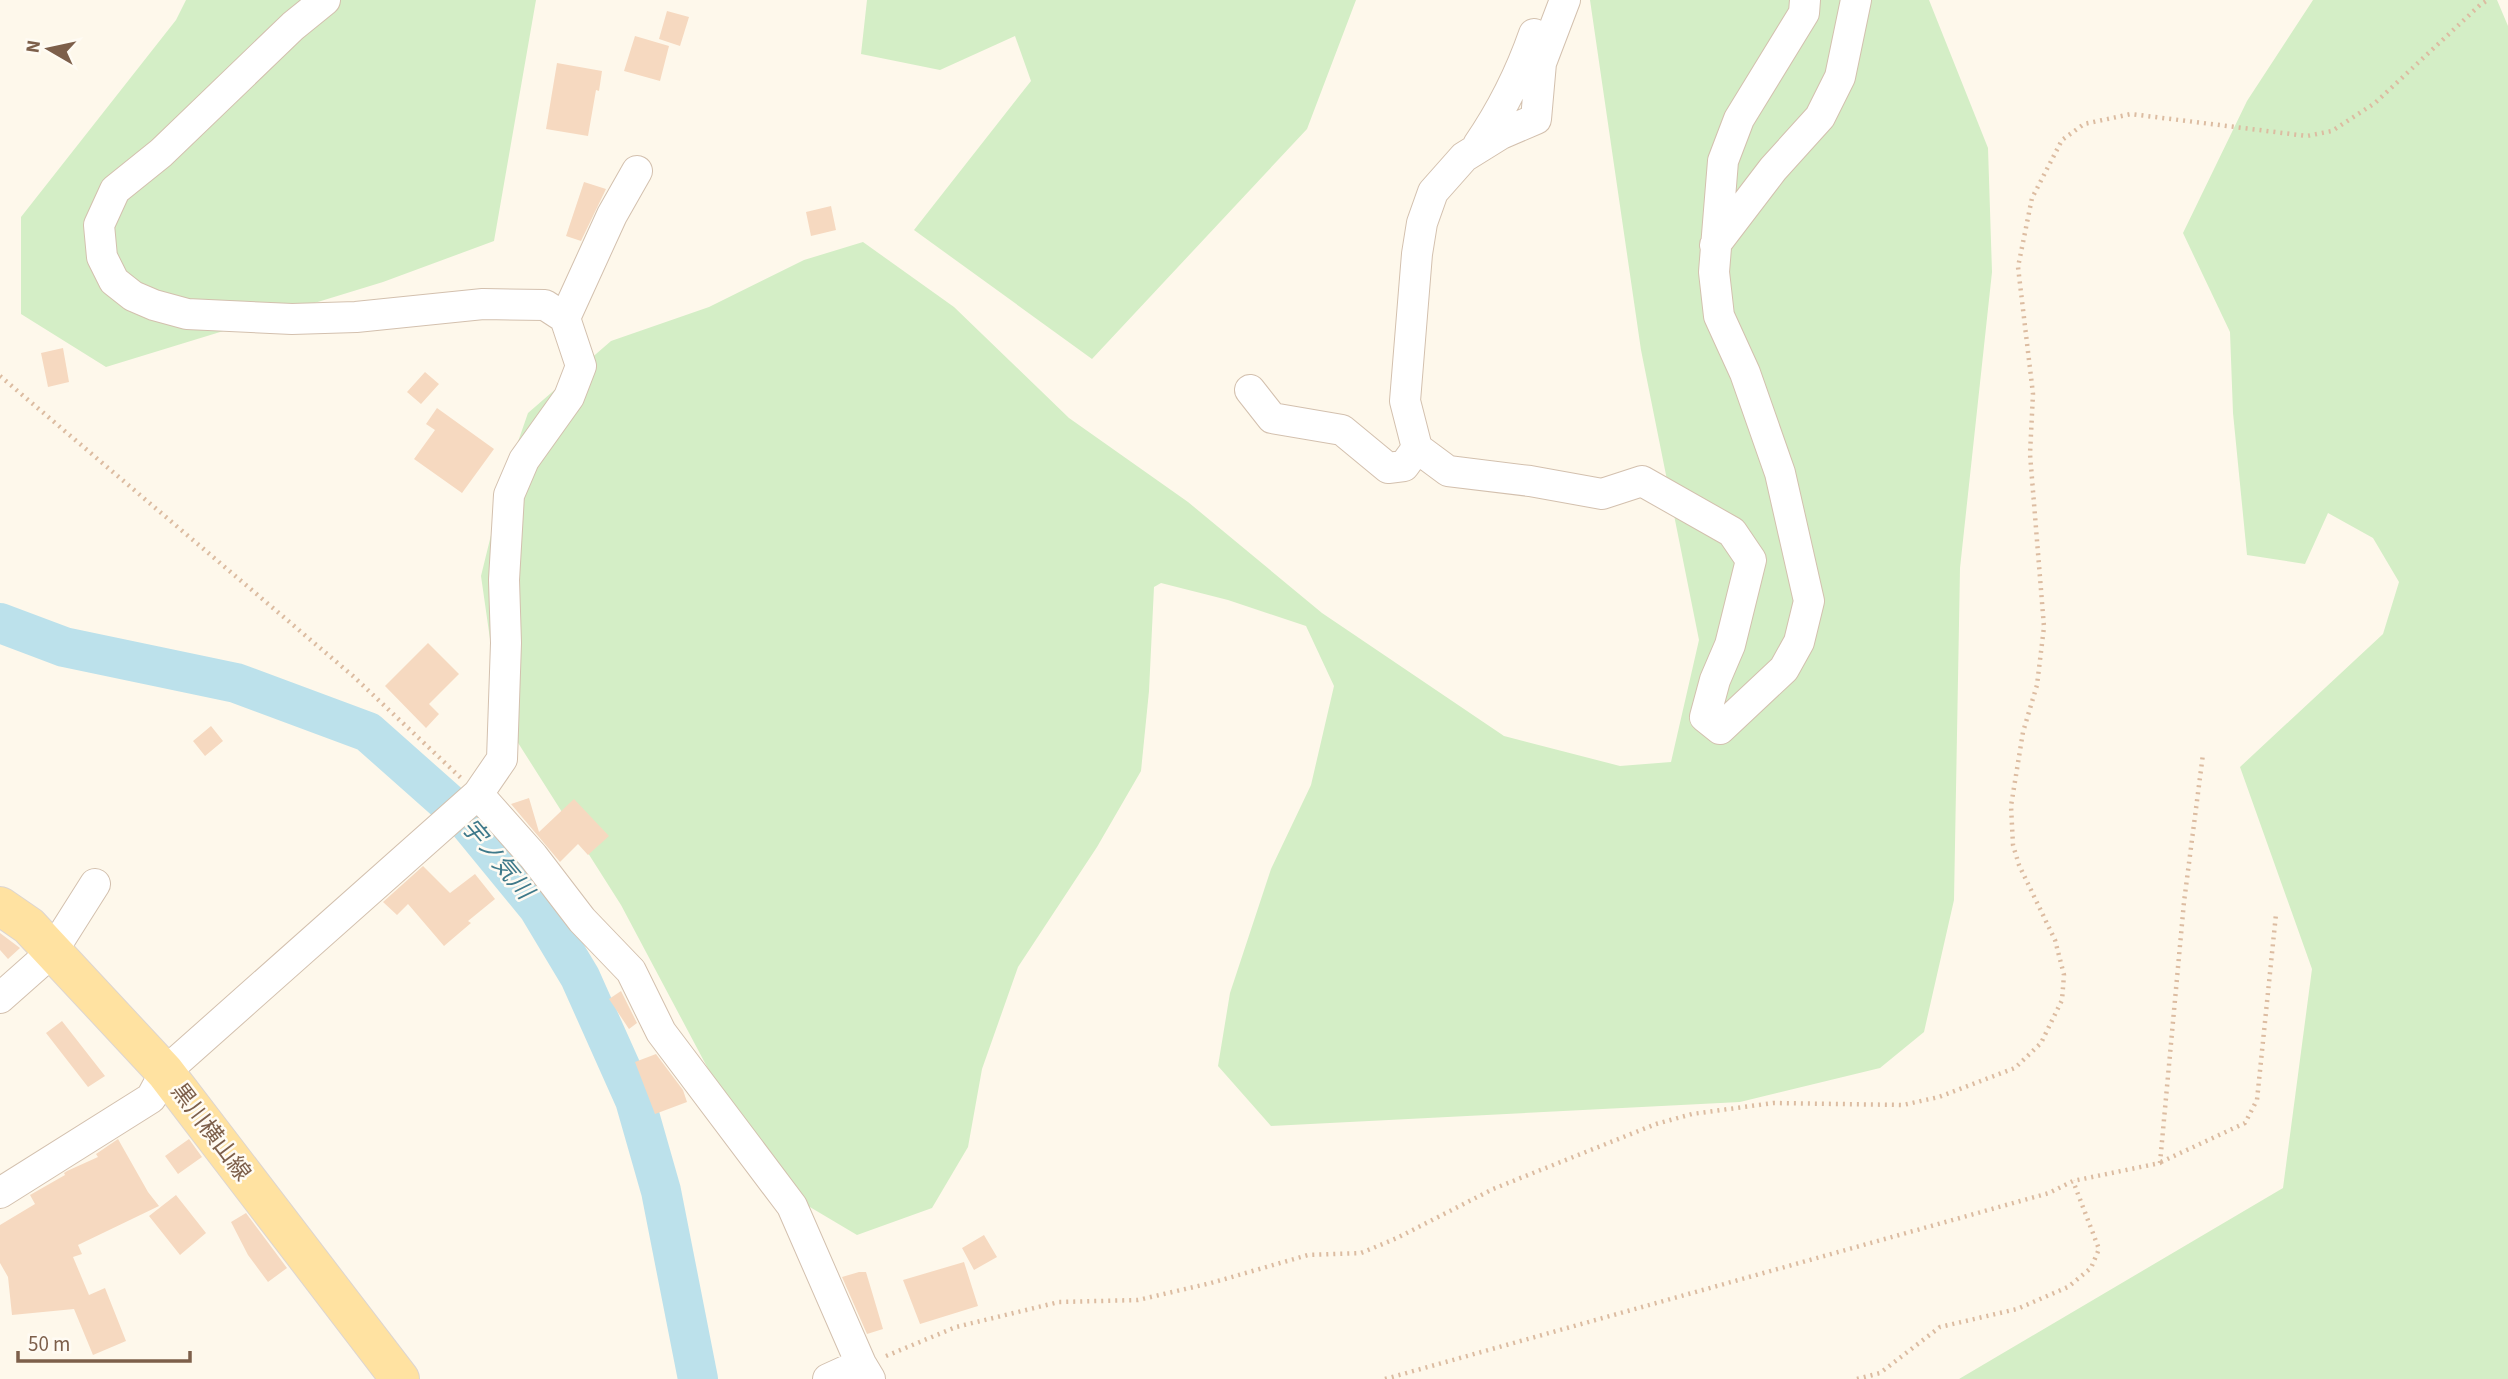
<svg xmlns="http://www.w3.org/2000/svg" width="2508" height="1379" font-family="'Source Sans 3','Noto Sans JP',sans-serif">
<rect width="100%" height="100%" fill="#fef8eb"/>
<path fill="#d4eec6" d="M186,0H536L494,241L383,282L106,367L21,314V217L176,20Z
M867,0H1356L1307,129L1092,359L914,230L1031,81L1015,36L940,70L861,54Z
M1590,0H1929L1988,148L1992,272L1960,568L1954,900L1924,1032L1880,1068L1740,1102L1271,1126L1218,1066L1230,993L1271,869L1311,785L1334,686L1306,626L1228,600L1161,583L1154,587L1149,691L1141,771L1097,847L1018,967L982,1069L968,1147L932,1208L857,1235L788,1194L722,1095L621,905L501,716L481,576L504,482L528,413L611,341L709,307L804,260L863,242L954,307L1069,418L1188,502L1322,613L1504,736L1620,766L1671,762L1699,640L1641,350Z
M2313,0H2497L2508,26V1379H1959L2283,1188L2312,969L2240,767L2383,634L2399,582L2373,538L2328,513L2305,564L2247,555L2233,413L2230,332L2183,233L2247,101Z"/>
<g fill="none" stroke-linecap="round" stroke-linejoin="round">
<path stroke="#bce1eb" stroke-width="40" d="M0,623L64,647L236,683L368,732L465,818L538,907L580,977L635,1100L661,1191L698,1379"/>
</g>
<path fill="#f6d9c0" d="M667,11L689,17L680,46L659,39Z
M635,36L669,46L660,81L624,71Z
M557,63L602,71L599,91L596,90L588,136L546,129Z
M584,182L606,189L581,241L566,236Z
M831,206L836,230L811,236L806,212Z
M63,348L69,382L48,387L41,353Z
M425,372L439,384L421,404L407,392Z
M437,408L494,449L462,493L414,459L435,430L426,424Z
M428,643L459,674L429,704L439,714L426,728L385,686Z
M211,726L223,741L205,756L193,741Z
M529,798L539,832L574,799L609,836L588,855L578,844L560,862L511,804Z
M423,866L450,893L475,874L495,899L468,921L471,923L444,946L408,904L397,915L383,902Z
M0,933L20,948L8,959L0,950Z
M621,991L637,1023L629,1029L609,999Z
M62,1021L105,1076L88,1087L46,1033Z
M656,1054L683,1090L687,1102L655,1114L635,1062Z
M118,1139L148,1192L159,1206L78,1245L82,1254L73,1257L89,1295L105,1288L126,1341L93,1355L74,1309L12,1315L8,1277L0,1263V1225L35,1204L30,1195L65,1175L64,1173L67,1171L98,1157L96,1154Z
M189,1139L202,1157L178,1174L165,1156Z
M176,1195L206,1233L180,1255L149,1216Z
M246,1213L287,1268L268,1282L248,1255L231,1222Z
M984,1235L997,1257L974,1270L962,1248Z
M964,1262L978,1306L920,1324L903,1280Z
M859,1272H866L883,1329L867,1334L842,1277Z"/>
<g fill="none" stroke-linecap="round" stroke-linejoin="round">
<g stroke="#d3c0ae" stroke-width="32">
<path id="minor" d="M1478,145C1502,110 1520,74 1534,34
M1715,245L1773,169L1820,117L1840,77L1856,0
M565,318L612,215L637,171
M1250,390L1272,418L1342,430L1388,468L1404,466L1417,448L1405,401L1417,254L1422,223L1433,192L1464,157L1501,134L1536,119L1541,63L1565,0
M1417,448L1448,471L1530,481L1602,494L1642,481L1732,532L1751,560L1730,645L1715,680L1705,717L1720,729L1784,669L1799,642L1809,601L1780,473L1745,373L1719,316L1714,272L1723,161L1739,119L1804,13L1805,0
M478,794L533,856L582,920L631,971L661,1032L792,1206L861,1364L870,1379
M0,998L52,952L95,884
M0,1193L151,1098L165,1072L478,794L502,759L506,643L504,580L509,495L524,460L569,397L581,366L565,318L545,305L483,304L356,317L292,319L187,314L154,305L133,296L114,281L102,257L99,225L115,190L161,153L293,26L325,0
M828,1379L861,1364"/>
</g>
<g stroke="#ddd5d0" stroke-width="40">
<path id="major" d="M0,906L29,926L165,1072L400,1379"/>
</g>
<path stroke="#dcbca1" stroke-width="4.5" stroke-dasharray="2 5" stroke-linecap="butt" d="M0,376L353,676L461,778
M2161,1162L2245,1123L2257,1100L2276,914
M886,1356L956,1327L1059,1302L1138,1300L1211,1283L1308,1255L1361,1253L1397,1238L1493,1189L1656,1124L1692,1114L1773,1103L1903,1105L1939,1097L2015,1068L2041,1043L2062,1000L2064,975L2055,940L2019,865L2013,845L2011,806L2023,732L2037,685L2044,627L2030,454L2033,394L2018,267L2032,198L2062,140L2084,124L2131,114L2307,136L2332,131L2375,103L2480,5L2488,0
M1385,1379L2049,1193L2073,1181L2160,1163L2184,902L2203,754
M1857,1379L1880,1373L1940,1327L2017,1309L2068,1287L2091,1268L2099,1249L2073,1181"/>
<use href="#minor" stroke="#fff" stroke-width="30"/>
<use href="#major" stroke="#ffe2a1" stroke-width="38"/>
</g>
<g text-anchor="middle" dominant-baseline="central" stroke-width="5" stroke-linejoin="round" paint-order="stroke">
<g font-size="23" fill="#7d5f4a" stroke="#fffbf3">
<text transform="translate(211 1132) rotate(53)">黒川横山線</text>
</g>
<g font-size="24" font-style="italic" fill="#3e798a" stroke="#fffbf3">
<text transform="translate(497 859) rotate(50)">宇ノ気川</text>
</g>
</g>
<g transform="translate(49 49) rotate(279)" stroke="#fffbf3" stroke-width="5" paint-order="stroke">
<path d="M0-5L12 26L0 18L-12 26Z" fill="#7d5f4a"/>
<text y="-10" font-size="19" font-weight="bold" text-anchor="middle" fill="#7d5f4a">N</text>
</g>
<path d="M18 1351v10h172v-10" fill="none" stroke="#7d5f4a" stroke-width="3.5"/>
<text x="28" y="1351" font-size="21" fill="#7d5f4a" stroke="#fffbf3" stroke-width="5" paint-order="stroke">50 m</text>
</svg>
